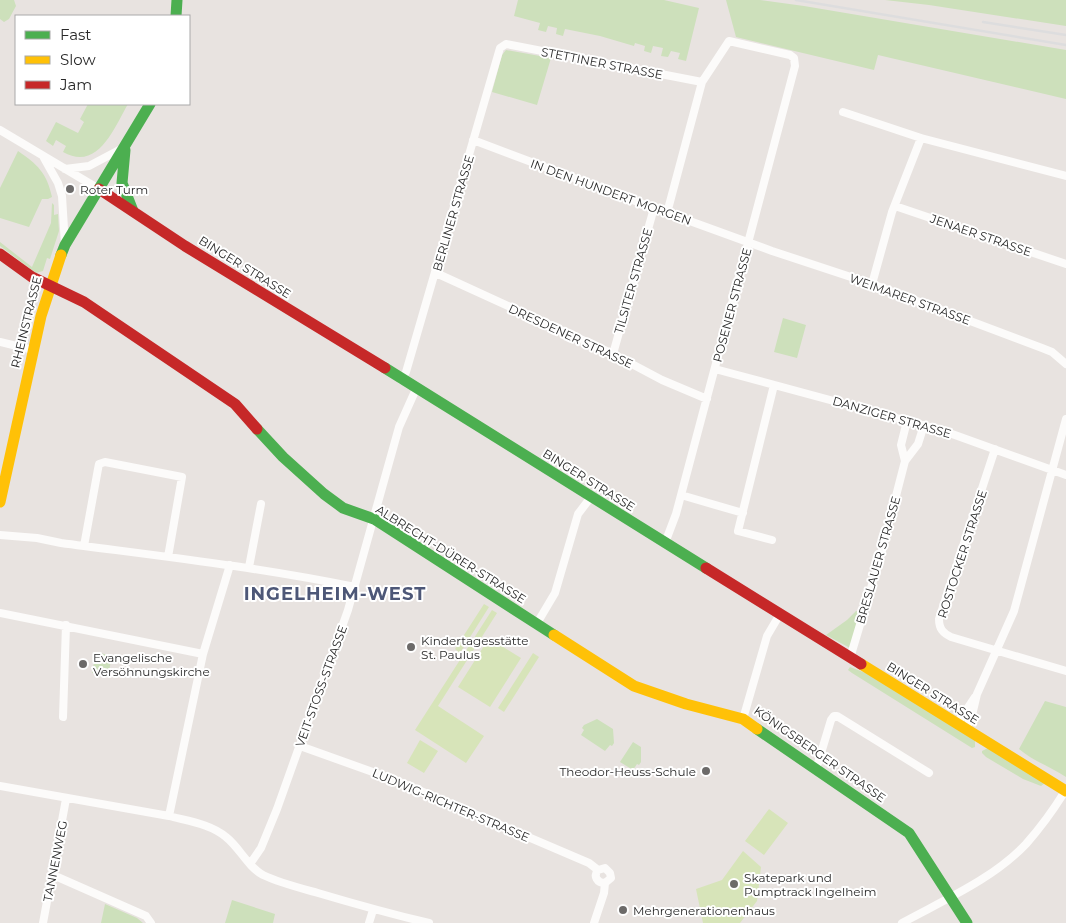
<svg xmlns="http://www.w3.org/2000/svg" width="1066" height="923" font-family="Montserrat,sans-serif">
<rect width="100%" height="100%" fill="#e8e3e0"/>
<path fill="#cde0bb" d="M0,0H14L16,6L9,19L4,22L0,19Z
M518,0H664L699,8L686,61L678,59L680,53L671,51L668,57L661,56L663,48L653,46L651,53L644,51L645,46L635,43L634,46L600,36L565,29L563,36L556,34L557,28L548,26L546,32L538,30L540,23L514,16Z
M726,0H760L804,6L1066,50V99L878,55L874,70L736,37Z
M885,0H1066V26L929,5Z
M506,50L551,58L537,105L492,92L502,55Z
M88,104H128C114,128 98,172 63,152L66,146L56,140L53,146L46,141L56,122L78,133L84,122L80,119Z
M18,151C37,164 47,173 52,197L48,199H42L29,227L0,218V188Z
M52,203L54,205V215L58,214L59,231L50,259L47,258L43,271L36,273L0,246V242L32,267L51,223Z
M783,318L806,325L797,358L774,352Z
M856,611H860L850,648L826,635L847,620Z
M96,652L112,656L108,676L92,673Z
M850,667L871,675L975,740V747L972,748L852,673L848,670Z
M1045,701L1066,707V777C1051,767 1033,761 1019,749Z
M597,719L613,729L614,743L612,746L610,745L605,751L581,735L584,730L582,728L584,725Z
M633,742L641,747V762L639,765L637,764L633,770L620,762Z
M988,748L1045,783L1041,786L1023,779L986,757L982,753V751Z
M232,900L275,914L273,923H225Z
M105,904L137,918L143,923H101Z"/>
<path fill="#d7e4b9" d="M484,604L489,607L460,653L455,649Z
M492,610L497,613L438,706L484,736L466,763L415,730Z
M489,638L521,658L490,707L458,687Z
M533,653L539,657L504,712L498,708Z
M420,740L438,751L424,773L407,763Z
M769,809L788,823L764,855L745,841Z
M743,851L761,867L757,901L740,923H703L696,889L722,880Z"/>
<g fill="none" stroke-linecap="round" stroke-linejoin="round">
<path stroke="#fcfbfa" stroke-width="8" d="M843,112L921,138L1066,176
M0,130L99,189
M473,140L654,208L772,251L872,284L1042,348L1052,352L1066,364
M44,158L58,183L62,196L65,245
M65,169L89,166L121,149
M895,206L1066,264
M436,273L613,354L662,380L707,399
M872,284L892,212L921,138
M0,342L33,350
M613,354L654,208
M715,369L941,430L1066,475
M401,380L406,372L500,48L506,44L702,82
M995,449L939,619C939,629 943,633 951,637L1066,671
M905,461L901,445L907,421
M681,495L743,513
M0,535L37,538L61,543C159,556 258,567 355,587
M772,540L738,531L774,385
M665,543L676,514L795,66L794,58L790,55L729,41L702,82L667,213
M84,546L98,469L99,464L105,462L182,477L168,557
M249,567L261,504
M0,613L203,654
M536,625L555,593L578,514L591,497
M850,658L880,558L905,461L918,444L924,425
M63,717L66,625
M743,719L767,636L780,614
M957,724L975,697
M966,730L972,715L977,694L1014,611L1066,419
M300,746L395,780L589,863L598,870
M815,768L818,763L831,720L834,716H837L929,773
M0,786L169,816C188,821 211,824 226,837C240,848 247,866 263,875C280,883 300,888 318,893C355,904 391,914 429,923
M169,816L203,654L230,565
M250,864L261,848L277,809L348,610L399,427L416,389
M598,870L605,868L610,873L611,878L605,883
M598,870C593,876 597,883 605,883
M53,875L146,916L151,923
M43,923L66,799
M369,923L373,910
M594,923L604,893L605,883
M902,923C944,900 993,879 1026,844C1040,828 1054,809 1065,791"/>
<path stroke="#4caf50" stroke-width="11" d="M176,16L177,0
M125,150L122,183L133,211
M61,255L65,245L150,104
M385,368L706,568
M257,429L283,457L324,494L343,508L374,519L554,635
M757,729L909,833L967,923"/>
<path stroke="#ffc107" stroke-width="11" d="M0,502L41,316L61,255
M554,635L634,686L686,704L743,719L757,729
M861,664L1066,791"/>
<path stroke="#c62828" stroke-width="11" d="M99,189L185,246L385,368
M0,254L32,277L84,302L235,404L257,429
M706,568L861,664"/>
<path stroke="#ddddde" stroke-width="2.5" d="M796,0L1066,45
M983,22L1066,35"/>
</g>
<g fill="#6c6a69" stroke="#fff" stroke-width="2">
<circle cx="70" cy="189" r="5"/>
<circle cx="411" cy="647" r="5"/>
<circle cx="83" cy="664" r="5"/>
<circle cx="706" cy="771" r="5"/>
<circle cx="734" cy="884" r="5"/>
<circle cx="623" cy="910" r="5"/>
</g>
<g text-anchor="middle" dominant-baseline="central" stroke-width="4" stroke-linejoin="round" paint-order="stroke">
<g font-size="12" fill="#292929" stroke="#fff">
<text transform="translate(602 63) rotate(11)">STETTINER STRASSE</text>
<text transform="translate(611 192) rotate(20)">IN DEN HUNDERT MORGEN</text>
<text transform="translate(453 213) rotate(-74)">BERLINER STRASSE</text>
<text transform="translate(981 235) rotate(19)">JENAER STRASSE</text>
<text transform="translate(245 267) rotate(32)">BINGER STRASSE</text>
<text transform="translate(633 281) rotate(-74)">TILSITER STRASSE</text>
<text transform="translate(910 299) rotate(20)">WEIMARER STRASSE</text>
<text transform="translate(732 305) rotate(-75)">POSENER STRASSE</text>
<text transform="translate(26 322) rotate(-76)">RHEINSTRASSE</text>
<text transform="translate(571 336) rotate(25)">DRESDENER STRASSE</text>
<text transform="translate(892 417) rotate(16)">DANZIGER STRASSE</text>
<text transform="translate(589 480) rotate(32)">BINGER STRASSE</text>
<text transform="translate(451 554) rotate(32)">ALBRECHT-DÜRER-STRASSE</text>
<text transform="translate(962 554) rotate(-72)">ROSTOCKER STRASSE</text>
<text transform="translate(878 560) rotate(-74)">BRESLAUER STRASSE</text>
<text transform="translate(321 686) rotate(-70)">VEIT-STOSS-STRASSE</text>
<text transform="translate(933 693) rotate(32)">BINGER STRASSE</text>
<text transform="translate(820 754) rotate(35)">KÖNIGSBERGER STRASSE</text>
<text transform="translate(451 805) rotate(23)">LUDWIG-RICHTER-STRASSE</text>
<text transform="translate(55 861) rotate(-79)">TANNENWEG</text>
</g>
<g font-size="12" fill="#292929" stroke="#fff" text-anchor="start">
<text x="80" y="189">Roter Turm</text>
<text x="421" y="640">Kindertagesstätte<tspan x="421" dy="14">St. Paulus</tspan></text>
<text x="93" y="657">Evangelische<tspan x="93" dy="14">Versöhnungskirche</tspan></text>
<text x="696" y="771" text-anchor="end">Theodor-Heuss-Schule</text>
<text x="744" y="877">Skatepark und<tspan x="744" dy="14">Pumptrack Ingelheim</tspan></text>
<text x="633" y="910">Mehrgenerationenhaus</text>
</g>
<g font-size="18" font-weight="bold" letter-spacing="1" fill="#4d5777" stroke="#fff">
<text x="335" y="594">INGELHEIM-WEST</text>
</g>
</g>
<rect x="15" y="15" width="175" height="90" fill="#ffffff" stroke="#a9a9a9"/>
<rect x="25" y="31" width="25" height="8" fill="#4caf50" stroke="#a9a9a9"/>
<text x="60" y="40" font-size="15" fill="#292929">Fast</text>
<rect x="25" y="56" width="25" height="8" fill="#ffc107" stroke="#a9a9a9"/>
<text x="60" y="65" font-size="15" fill="#292929">Slow</text>
<rect x="25" y="81" width="25" height="8" fill="#c62828" stroke="#a9a9a9"/>
<text x="60" y="90" font-size="15" fill="#292929">Jam</text>
</svg>
